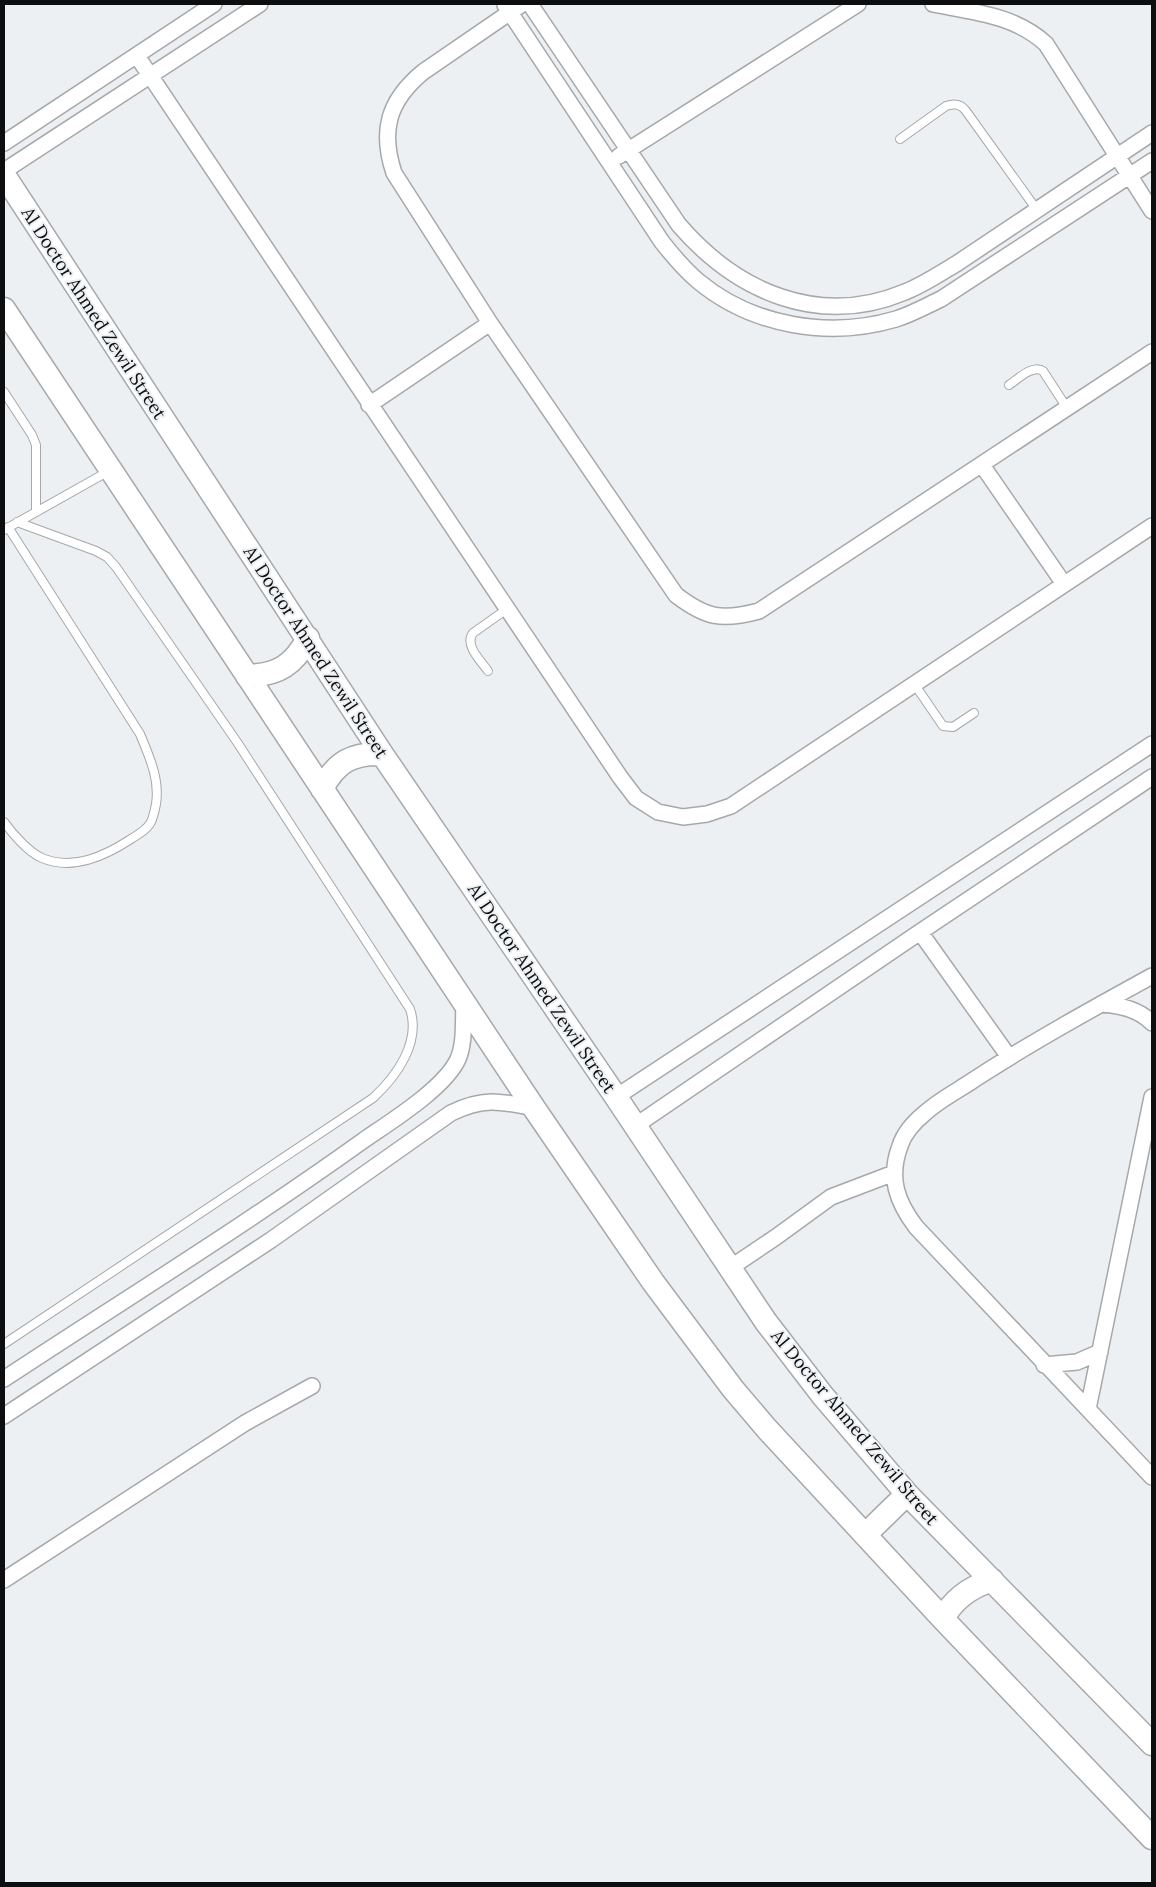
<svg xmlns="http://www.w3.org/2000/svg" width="1156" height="1887" font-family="Lora,serif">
<rect width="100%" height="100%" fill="#edf0f3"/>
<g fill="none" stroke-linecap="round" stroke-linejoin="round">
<g stroke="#a6a8ab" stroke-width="10">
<path id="lane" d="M900,139L946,106C955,103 961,104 966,111L1037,210
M1009,385C1018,379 1033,364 1043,371L1067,408
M4,392L32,435L36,445V512
M4,530L109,471
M488,671C481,661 464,645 473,633L507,609
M915,685L943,726L953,727L974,713
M4,822C12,833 28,852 42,858C73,871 105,856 131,839C137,835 145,831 149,825C153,821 155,809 156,804C160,779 149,756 140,734L8,527
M4,1344L373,1098C397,1076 421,1042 410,1009L237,742L116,567L107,557L96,551L17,522"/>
</g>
<g stroke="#a6a8ab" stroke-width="18">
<path id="street" d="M522,4L423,72C388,101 380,131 394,173L490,323L676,595C706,618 722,621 759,611L1152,352
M530,4L679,225C737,292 819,328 905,292C923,285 939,274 956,264L1152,133
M933,4C973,12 1015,15 1046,44L1152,211
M505,5L662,242C673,256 684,269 698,281C752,326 829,339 896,319C912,314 926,306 941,299L1152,161
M137,56L620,777L636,798L658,812L683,817L707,814L731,806L1152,526
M4,143L214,4
M619,156L858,4
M4,171L260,4
M369,405L490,323
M982,465L1064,584
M920,932L1009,1057
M1152,976C1092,1009 1032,1042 975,1079C959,1090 939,1100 925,1113C914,1122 904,1133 900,1146C888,1178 897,1202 916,1227L1152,1477
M1101,1004C1119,1005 1140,1010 1152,1023
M616,1097L1152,744
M635,1126L920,932L1152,777
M730,1268L776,1237L831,1197L894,1173
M1044,1365L1077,1362L1100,1352
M4,1379C124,1300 247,1224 364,1140C390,1122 445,1088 458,1059C465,1043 463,1021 464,1003
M1088,1409L1152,1097
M4,1416L271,1240L451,1113C483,1097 500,1101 534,1108
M4,1580L245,1423L312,1386"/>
</g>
<g stroke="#a6a8ab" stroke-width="25">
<path id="secondary" d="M4,175L382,754L616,1097L766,1322L823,1396L907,1494L1152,1744
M4,309L534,1108L653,1282L733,1389L767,1429L943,1619L1152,1838
M247,676C278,675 294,665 308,638
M322,789C336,762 352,753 382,754
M865,1535L907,1494
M943,1619C953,1599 971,1587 992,1580"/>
</g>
<use href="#lane" stroke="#fff" stroke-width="8"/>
<use href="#street" stroke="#fff" stroke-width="15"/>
<use href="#secondary" stroke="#fff" stroke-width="22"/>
</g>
<g text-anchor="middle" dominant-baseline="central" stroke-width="4" stroke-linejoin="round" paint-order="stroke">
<g font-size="18" fill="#0d0e0f" stroke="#edf0f3">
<text transform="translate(94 313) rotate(57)">Al Doctor Ahmed Zewil Street</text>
<text transform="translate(316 652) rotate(57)">Al Doctor Ahmed Zewil Street</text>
<text transform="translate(542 988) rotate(56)">Al Doctor Ahmed Zewil Street</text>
<text transform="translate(855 1427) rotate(50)">Al Doctor Ahmed Zewil Street</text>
</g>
</g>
<rect width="1156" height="1887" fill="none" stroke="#0d0e0f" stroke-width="10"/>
</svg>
